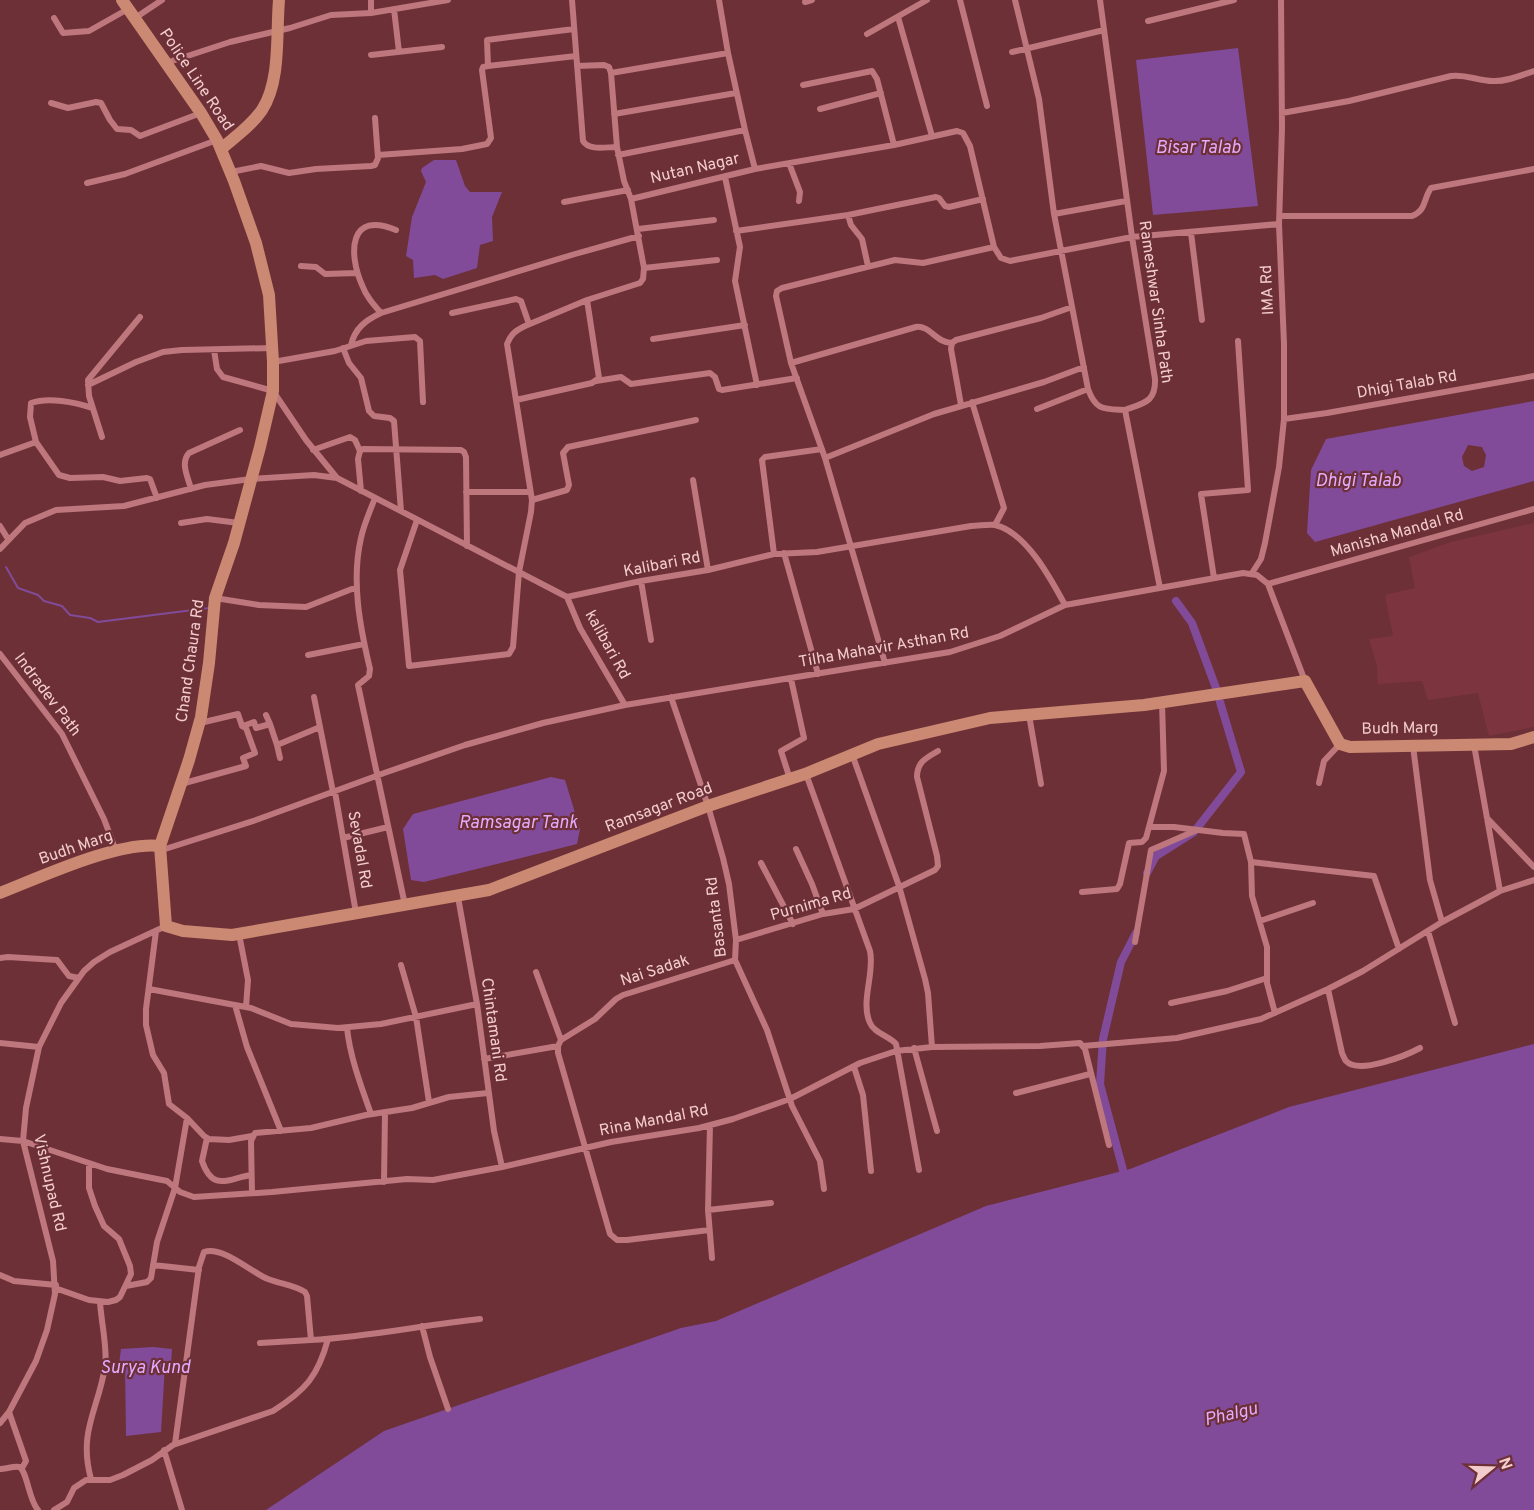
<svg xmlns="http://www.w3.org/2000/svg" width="1534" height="1510" font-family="Overpass,sans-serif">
<rect width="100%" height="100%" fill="#6d3037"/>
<path fill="#7c353e" d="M1534,523V727L1489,736L1478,693L1428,700L1422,681L1378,684L1377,666L1369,639L1393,636L1385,595L1415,588L1409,557L1451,542Z"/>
<path fill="#814b99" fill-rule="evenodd" d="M1238,48L1258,206L1153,215L1136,60Z
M434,160H456L465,186L470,192H502L492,217L493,241L480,245L477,268L443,279L435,275L414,278L413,260L406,256L412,217L426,182L421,171L422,168Z
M1534,401V481L1315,542L1307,533L1311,470L1326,439ZM1468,445L1482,447L1486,455L1484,467L1472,471L1464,466L1462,457Z
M551,777L565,780L580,829L577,844L424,882L411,880L403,829L413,814Z
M1534,1044V1510H266L384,1431L681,1328L716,1321L986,1206L1130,1169L1289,1107Z
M153,1347L172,1349L171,1364L165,1365L161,1432L126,1436L125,1365H119L121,1349Z"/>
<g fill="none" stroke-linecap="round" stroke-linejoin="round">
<path stroke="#814b99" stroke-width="2" d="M6,567L18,588L38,595L44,601L62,606L70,615L90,618L98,622L209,608"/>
<path stroke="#814b99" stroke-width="8" d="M1176,601L1192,623L1216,688
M1147,873L1156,856L1194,832L1241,772L1220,702
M1123,1170L1100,1084L1103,1039L1121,962L1136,933"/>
<path stroke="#bd777d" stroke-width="6" d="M572,0L583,141C589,151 606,147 617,147L624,181L631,199
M719,0L728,53
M960,0L987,106
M1015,0L1039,99L1054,214L1088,389C1096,411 1104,409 1125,410
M1100,0L1132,237L1155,379C1156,402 1144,403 1125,410L1160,588
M805,2L812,0
M394,9L399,52
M371,13V0
M898,17L932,136
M54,18L63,33L89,31L128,9
M135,18L162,0
M1148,21L1234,0
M867,34L927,0
M1012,52L1104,30
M371,55L442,47
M166,63L230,42L290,28L331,15L371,13L448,0
M488,66L576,56
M577,66L604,65L609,67L611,73
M803,85L872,71L877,79L894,145
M51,103L68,108L96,102L101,103L110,120L117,129L131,130L140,136L201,113
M820,109L881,93
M1282,113L1349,101L1451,76C1466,74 1478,81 1493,81C1507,82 1521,75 1534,71
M614,114L736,93
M617,147L611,73L728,53L745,130L755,169
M378,155L462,149L487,144L491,138L482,70L483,67L488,66L487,40L574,29
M618,155L745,130
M789,163L800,192L799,201
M231,172L261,166L289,173L316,169L371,166L375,165L378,158L375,118
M725,177L740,247L735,281L757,385
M87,183L125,174L217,140
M564,202L628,190
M1054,214L1126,201
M848,215L851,225L862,239L868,266
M1280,216H1412C1427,210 1423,199 1431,188L1534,169
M638,229L714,220
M736,231L848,215L936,197L939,198L945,206L949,207L983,199
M1191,233L1202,320
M301,266L316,267L325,274L357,273
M644,268L717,260
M381,313C373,304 366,296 362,285C348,253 349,210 396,230
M452,313L516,299L521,301L529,324
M653,339L745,325
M952,343C936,343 930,325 916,327L791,363L776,296L777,291L782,288L895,260L923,263L994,247
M351,345C355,328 366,320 381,313L575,254L639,236
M343,348L349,363L361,378L369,411L374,416L390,418L394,421L401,511
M214,350L217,369L223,377L273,391L306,440L337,478
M273,362L335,351L366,341L415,337L420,341L423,402
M791,363L825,458L885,663
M596,381L621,377L631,384L710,373L715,377L719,389L722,390L797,378
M88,385L136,362L163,352L182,350L272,348
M516,400L592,383L599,378L587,300
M972,402L1004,508L995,525
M961,405L951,349L952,343L956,340L1041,318L1072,307
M92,408C75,402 48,397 31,403L30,417L36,442L59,475L70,478L103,477L120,481L147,478L150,479L157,498
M1037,409L1088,389
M1284,419L1327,413L1534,376
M102,437L89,396L88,380L140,317
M313,450L350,437L355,440L360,451
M0,455L36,442
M825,458L934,414L1044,382L1084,367
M693,480L708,570
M191,489C188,477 180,463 189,453L240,430
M361,491L358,459L360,451L363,449L461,450L464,452L466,457L467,546
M466,492H530
M375,498C370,511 364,524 361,538C351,581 360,627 370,669L369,676L358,685L405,905
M532,500L567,490L569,485L563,453L568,447L696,420
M417,520L400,570L409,666L509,654L513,647L519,572L531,512L532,500L507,344C511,334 515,331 525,326L587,300L640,283L643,279L644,268L631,199L755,169L894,145L957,131L963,133L970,146L994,247L1001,258L1010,261L1020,259L1132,237L1279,224
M181,523L207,519L239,523
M0,526L8,539
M0,549L25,523L56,510L124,506L205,485L251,479L314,475L337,478L567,597L641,581L708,570L774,554L817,552L971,526C979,526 988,524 995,525C1026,532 1051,579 1065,605
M784,553L818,674
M774,554L762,460L765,457L822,449
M1252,573L1261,559L1265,543L1279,467L1284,419V344L1279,224L1282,128L1281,0
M1214,578L1201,494L1248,490L1238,341
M641,581L651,640
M1268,584L1534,509
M567,597L580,628L625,705
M215,598L259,605L306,607L357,587
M0,654L62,734L104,819L116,851
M308,655L364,644
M314,697L333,792
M671,697L708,806L723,858L729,884L736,940L735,960L767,1030L792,1106L820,1161L824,1189
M266,715L270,724
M1029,715L1041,784
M243,726L254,722L256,728L270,724L277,745L320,727
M277,745L280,758
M1474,745L1500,891L1534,880
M1413,746L1430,880L1442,922
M852,754L899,886L925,979L928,993L932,1047
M806,774L870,951C875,973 860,1002 870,1023C874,1033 889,1036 896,1044L919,1170
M790,779L781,751L804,738L791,679
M1319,783L1324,761L1340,744
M181,784L246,766L243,758L255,753L246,728L242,726L238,714L200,723
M335,792L356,913
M1487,818L1534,867
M1149,827H1174L1223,833L1244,834L1251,862L1252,896L1267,947V983L1275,1013
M343,838L388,827
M796,849L812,884L823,914
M162,850L256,820L387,772L465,745L543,723L625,705L950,652L1000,636L1065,605L1243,573L1257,575L1268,584L1305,681
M1251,862L1374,876L1399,949
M761,863L793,924
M1082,892L1117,889L1120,884L1129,843L1142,842L1146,838L1164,771L1162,702
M458,897L477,1004L494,1131L502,1167
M1260,921L1313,903
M156,931L146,1009V1025L153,1055L164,1073L169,1104L187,1118L204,1136L209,1139L229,1140L252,1136
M1428,931L1455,1023
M239,934L248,980L246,1007
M736,940L823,914L854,909L935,870L938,866L937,856L917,777C917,762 926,758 938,751
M1135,942L1151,850L1197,830
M0,958L8,957L57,960L69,976L79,978
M401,965L416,1017L429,1102
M536,972L561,1040L558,1046V1053L610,1234L617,1240H627L709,1230
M149,989L251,1008L291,1024L338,1028L381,1024L477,1004
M1328,989L1342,1053C1343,1055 1345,1060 1346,1061C1359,1075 1407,1055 1420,1048
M1171,1003L1227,991L1267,978
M235,1005L247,1047L281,1131
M347,1028C350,1057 361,1086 371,1114
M561,1040L595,1019L616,999L623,995L735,960
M0,1043L39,1047
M1083,1046L1177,1038L1261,1019L1328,989L1363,971L1442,922L1500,891
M914,1048L937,1131
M484,1059L558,1046
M854,1067L863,1095L871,1171
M1016,1093L1090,1074
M710,1125L708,1210L712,1258
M207,1138L202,1161C213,1193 229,1178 251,1175
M0,1139L23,1141L107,1169L167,1181L180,1192L194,1197L272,1192L407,1179L433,1180L502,1167L611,1142L699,1128L733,1119L790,1099L860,1063L896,1051L932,1047L1040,1046L1080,1043L1085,1049L1109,1145
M384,1182L385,1113
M252,1193L251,1141L255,1133L311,1128L366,1115L412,1108L449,1097L488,1093
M708,1210L771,1203
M153,1265L199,1270
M0,1275L14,1281L56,1285
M126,1286L147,1282L151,1278L157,1242L175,1188L187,1118
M55,1288L89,1300L108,1302L116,1300L120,1297L131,1274L130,1266L119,1239L104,1226L95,1206L89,1188V1163
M422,1326L430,1357L448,1409
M260,1343L311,1340
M9,1412L26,1461L22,1468
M0,1423L9,1412L36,1361L47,1330L55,1294L53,1261L23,1141L26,1108L39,1047L61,1003L84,971L94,962L110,952L166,926
M175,1444L199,1267L204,1252C222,1245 252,1273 268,1279C280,1284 294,1285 305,1292L307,1296L311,1340C368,1337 423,1325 480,1319
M164,1450L182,1510
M0,1469C5,1469 14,1466 19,1467C27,1470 29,1501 38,1510
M91,1479C78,1432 98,1410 105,1367C108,1350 101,1321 100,1302
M54,1510L67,1502L74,1488L86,1480H110L123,1475L152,1460L173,1445L273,1411C306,1390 318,1376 328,1339"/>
<path stroke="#cb8872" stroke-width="12" d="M122,0L201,113L217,140L234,181L256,243L269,295L273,362V391L260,447L234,543L215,598L209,663L201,717L189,760L160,846
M221,149C235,137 251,126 262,110C281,81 276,34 279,0
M0,893C41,877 118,841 160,846L166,926L183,931L232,935L489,890L708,806L805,774L878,744L990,718L1144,705L1305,681L1340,744L1350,747L1511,744L1534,737"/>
</g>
<g text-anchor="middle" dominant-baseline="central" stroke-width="4.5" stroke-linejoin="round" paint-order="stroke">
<g font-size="16" fill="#f3ccce" stroke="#6d3037">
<text transform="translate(196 80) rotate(56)">Police Line Road</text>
<text transform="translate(695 169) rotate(-13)">Nutan Nagar</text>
<text transform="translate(1268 290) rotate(-93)">IMA Rd</text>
<text transform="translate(1155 302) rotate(82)">Rameshwar Sinha Path</text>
<text transform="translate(1407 385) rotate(-10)">Dhigi Talab Rd</text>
<text transform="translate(1397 534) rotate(-16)">Manisha Mandal Rd</text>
<text transform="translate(662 565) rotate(-11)">Kalibari Rd</text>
<text transform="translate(607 645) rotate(61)">kalibari Rd</text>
<text transform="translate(884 648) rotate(-10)">Tilha Mahavir Asthan Rd</text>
<text transform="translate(191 661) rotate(-82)">Chand Chaura Rd</text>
<text transform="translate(47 695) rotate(53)">Indradev Path</text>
<text transform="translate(1400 729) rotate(-1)">Budh Marg</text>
<text transform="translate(659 808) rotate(-21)">Ramsagar Road</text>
<text transform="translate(76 848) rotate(-19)">Budh Marg</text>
<text transform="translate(359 850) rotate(80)">Sevadal Rd</text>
<text transform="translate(811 905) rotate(-16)">Purnima Rd</text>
<text transform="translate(717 917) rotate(-97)">Basanta Rd</text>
<text transform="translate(655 971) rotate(-18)">Nai Sadak</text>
<text transform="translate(493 1030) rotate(82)">Chintamani Rd</text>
<text transform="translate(654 1121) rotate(-11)">Rina Mandal Rd</text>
<text transform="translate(49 1183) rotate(77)">Vishnupad Rd</text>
</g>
<g font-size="18" font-style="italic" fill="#e3abfe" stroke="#6d3037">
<text x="1198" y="148">Bisar Talab</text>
<text x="1358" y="481">Dhigi Talab</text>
<text x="518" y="823">Ramsagar Tank</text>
<text x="145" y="1368">Surya Kund</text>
<text transform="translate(1231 1415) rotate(-13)">Phalgu</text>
</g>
</g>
<g transform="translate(1492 1468) rotate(71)" stroke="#6d3037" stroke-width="4.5" paint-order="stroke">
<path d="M0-4.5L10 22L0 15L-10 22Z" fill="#f3ccce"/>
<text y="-9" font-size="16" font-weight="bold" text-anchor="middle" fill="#f3ccce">N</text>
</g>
</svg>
